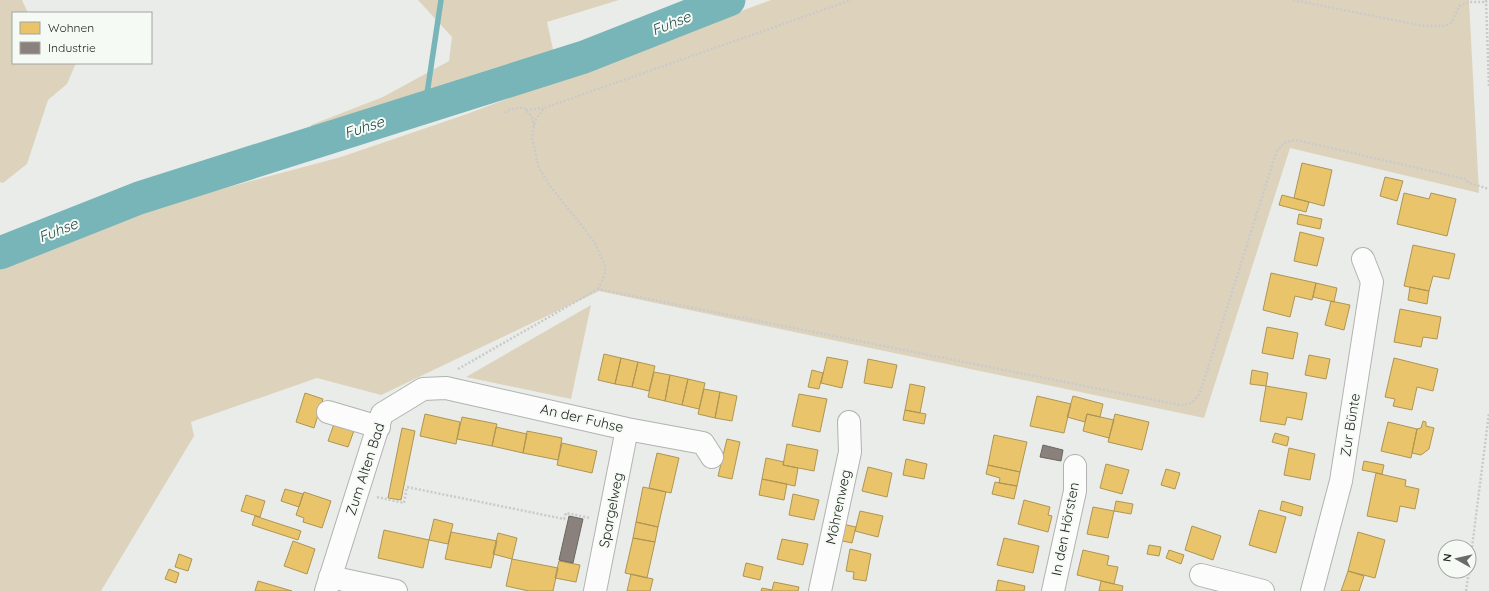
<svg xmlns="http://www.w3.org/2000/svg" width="1489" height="591" font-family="Quicksand,sans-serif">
<rect width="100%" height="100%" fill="#e9ece8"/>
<path fill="#ddd3bd" d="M0,0H22L28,13H13V63H76L67,84L48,100L27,164L3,183L0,182Z
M418,0H619L547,22L554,54L519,64L314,134L311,125L383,97L449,61L452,37Z
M771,0H1469L1479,193L1290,148L1204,418L599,291L381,395L317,378L191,422L194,436L101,591H0V269L139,211L341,157L464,115Z
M591,305L571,399L466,377Z"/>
<path fill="#e9c46a" stroke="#ae9555" d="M1302,163L1332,170L1324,206L1294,198Z
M1385,177L1403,181L1397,201L1380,196Z
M1404,193L1429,199L1431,193L1456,199L1447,236L1397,224Z
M1282,195L1309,202L1306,212L1279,205Z
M1299,214L1322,219L1320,229L1297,224Z
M1300,232L1324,238L1317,266L1294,261Z
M1413,245L1455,254L1449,279L1433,276L1429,291L1404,286Z
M1271,273L1316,283L1312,300L1295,296L1290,317L1263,310Z
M1316,283L1337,288L1334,302L1313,297Z
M1410,287L1429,291L1427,304L1408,300Z
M1331,301L1350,305L1344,330L1325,325Z
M1400,309L1441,317L1437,339L1423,337L1421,347L1394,342Z
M1267,327L1298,333L1293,359L1262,353Z
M604,354L621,358L615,384L598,380Z
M1309,355L1330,359L1326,379L1305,375Z
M827,357L848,361L842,388L821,383Z
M621,358L638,362L632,387L615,384Z
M1394,358L1438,369L1433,391L1417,387L1412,410L1393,406L1395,399L1385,397Z
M868,359L897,365L892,388L864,383Z
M638,362L655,366L649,391L632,387Z
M812,370L823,373L819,389L808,387Z
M1252,370L1268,373L1266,386L1250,384Z
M654,372L670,375L665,401L648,397Z
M670,375L688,379L682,405L665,401Z
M688,379L705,383L699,409L682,405Z
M910,384L925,387L920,413L905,410Z
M1266,386L1307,393L1302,420L1287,417L1285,425L1260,421Z
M704,389L720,392L715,418L698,414Z
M720,392L737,396L732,421L715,418Z
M305,393L323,399L314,428L296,422Z
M799,394L827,399L820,432L792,426Z
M1037,396L1071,404L1064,433L1030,426Z
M1073,396L1103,404L1100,417L1087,414L1085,422L1067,417Z
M905,410L926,414L924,424L903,420Z
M425,414L460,422L456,444L420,436Z
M1087,414L1114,420L1109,438L1083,431Z
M1115,414L1149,422L1142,450L1108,442Z
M462,417L497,424L492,446L457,439Z
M335,421L355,428L348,447L328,441Z
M1423,421L1426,422V426L1434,428L1429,449L1421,455L1412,453L1417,429L1421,428Z
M1388,422L1417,429L1411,458L1381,451Z
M496,427L527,434L523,453L492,446Z
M402,428L415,431L401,500L388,498Z
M527,431L562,438L558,460L523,453Z
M1275,433L1289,437L1287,446L1272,442Z
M994,435L1027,442L1020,472L988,465Z
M727,439L740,442L732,479L718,476Z
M562,443L597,451L592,473L557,465Z
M787,444L818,450L814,471L783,465Z
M1289,448L1315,454L1310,480L1284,475Z
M657,453L679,458L671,493L649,488Z
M766,458L784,462L783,465L798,468L795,486L762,479Z
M906,459L927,464L924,479L903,475Z
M1364,461L1384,465L1382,474L1362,470Z
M1106,464L1129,470L1122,494L1100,488Z
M988,465L1020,472L1017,486L999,483L1000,478L986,474Z
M868,467L892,473L887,497L862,491Z
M1166,469L1180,473L1175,489L1161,485Z
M1376,473L1406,480L1405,486L1419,489L1415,509L1400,506L1397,522L1367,516Z
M762,479L787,484L784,500L759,495Z
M995,482L1017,486L1014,499L992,494Z
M643,487L666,492L658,527L636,522Z
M285,489L303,494L299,507L281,501Z
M304,492L331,501L322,528L303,522L304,518L296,515Z
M793,494L819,500L814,520L789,515Z
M246,495L265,501L260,517L241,511Z
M1024,500L1050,507L1048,515L1052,516L1048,532L1018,524Z
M1116,501L1133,504L1131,514L1114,511Z
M1282,501L1303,507L1301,516L1280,510Z
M1093,507L1114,511L1108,538L1087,534Z
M1259,510L1286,517L1276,553L1249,545Z
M860,511L883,516L878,537L855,531Z
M255,516L301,531L298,540L252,525Z
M434,519L453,524L448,544L429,540Z
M636,522L658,527L655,542L633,538Z
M842,524L856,527L852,543L838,540Z
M1192,526L1221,536L1213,560L1185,550Z
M384,530L429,540L423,568L378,558Z
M451,532L497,541L491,568L445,559Z
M1358,532L1385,540L1375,578L1348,571Z
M498,533L517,538L512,559L493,554Z
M633,538L655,542L647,578L625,573Z
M1004,538L1039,546L1033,573L997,565Z
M782,539L808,544L803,565L777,559Z
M293,541L315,549L307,574L284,566Z
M1149,545L1161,547L1159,556L1147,554Z
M850,549L871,554L866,581L853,579L854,572L846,571Z
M1083,550L1109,556L1107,565L1118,567L1114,584L1077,575Z
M1169,550L1184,555L1181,564L1166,558Z
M179,554L192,559L188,571L175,567Z
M512,559L558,568L553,591H529L506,586Z
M559,561L580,565L576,582L555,578Z
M746,563L763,567L760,580L743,576Z
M169,569L179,573L176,583L165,579Z
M1348,571L1364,576L1359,591H1341Z
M631,574L653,579L650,591H627Z
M998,580L1025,586L1024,591H996Z
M258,581L292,591H255Z
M1101,581L1123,586L1122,591H1099Z
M774,582L799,587L798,591H761L762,588L772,590Z"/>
<path fill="#8a817c" stroke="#6b6662" d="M1043,445L1063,450L1061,461L1040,457Z
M569,516L583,519L573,563L559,560Z"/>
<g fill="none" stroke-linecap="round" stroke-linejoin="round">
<path stroke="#78b5b8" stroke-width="5.5" d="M425,107L441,0"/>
<path stroke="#78b5b8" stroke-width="33" d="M0,253L139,198L584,57L729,0"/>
<g stroke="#b1b3b0" stroke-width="24">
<path id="minor" d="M328,412L379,427
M1201,575L1263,591
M330,577L396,591
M326,591L382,414L423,389L446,388L627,429L703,443L712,457
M595,591L627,429
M820,591L850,452L849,422
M1053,591L1075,491V466
M1312,591L1341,481L1372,282L1363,259"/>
</g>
<path stroke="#cacaca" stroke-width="2.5" stroke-dasharray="2 2" stroke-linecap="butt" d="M1293,0L1424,26H1445L1452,22L1459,6L1469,2H1487
M1486,0L1489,88
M526,110L543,108
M505,113C510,108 517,108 524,108L532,117L534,126
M598,289L605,274V265L596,245L583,227L550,186L539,168L532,138L535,121L544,108L851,0
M458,369L598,289L1180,405C1192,405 1196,400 1201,390L1276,153C1282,144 1285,141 1296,140L1465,179L1469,183L1489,189
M377,497L404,503L407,487L564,519L566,513L590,518
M1469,571L1489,413
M1466,591L1469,571"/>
<use href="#minor" stroke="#fcfcfc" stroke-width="22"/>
</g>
<g text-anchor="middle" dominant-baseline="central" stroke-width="4" stroke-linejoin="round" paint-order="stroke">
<g font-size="14" fill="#242624" stroke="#f5fbf4">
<text transform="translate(582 418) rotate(13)">An der Fuhse</text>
<text transform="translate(1350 425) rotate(-81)">Zur Bünte</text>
<text transform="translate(365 469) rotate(-72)">Zum Alten Bad</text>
<text transform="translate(838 507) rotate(-78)">Möhrenweg</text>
<text transform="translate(611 510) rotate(-79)">Spargelweg</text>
<text transform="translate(1065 529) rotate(-79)">In den Hörsten</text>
</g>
<g font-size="15" font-style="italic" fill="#224a4d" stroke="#f5fbf4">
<text transform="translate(671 23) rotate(-22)">Fuhse</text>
<text transform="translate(364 127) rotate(-18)">Fuhse</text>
<text transform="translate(58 230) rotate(-22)">Fuhse</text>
</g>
</g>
<rect x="12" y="12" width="140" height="52" fill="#f5fbf4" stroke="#a1a6a1"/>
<rect x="20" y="22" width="20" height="12" fill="#e9c46a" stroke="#a1a6a1"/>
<text x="48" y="32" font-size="12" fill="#242624">Wohnen</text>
<rect x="20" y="42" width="20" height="12" fill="#8a817c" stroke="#a1a6a1"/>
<text x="48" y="52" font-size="12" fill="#242624">Industrie</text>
<g transform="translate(1457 559) rotate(278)"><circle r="19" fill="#f5fbf4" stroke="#a1a6a1"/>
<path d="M0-3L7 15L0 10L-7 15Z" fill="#696b69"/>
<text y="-6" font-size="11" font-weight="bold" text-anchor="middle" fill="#242624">N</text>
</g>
</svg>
